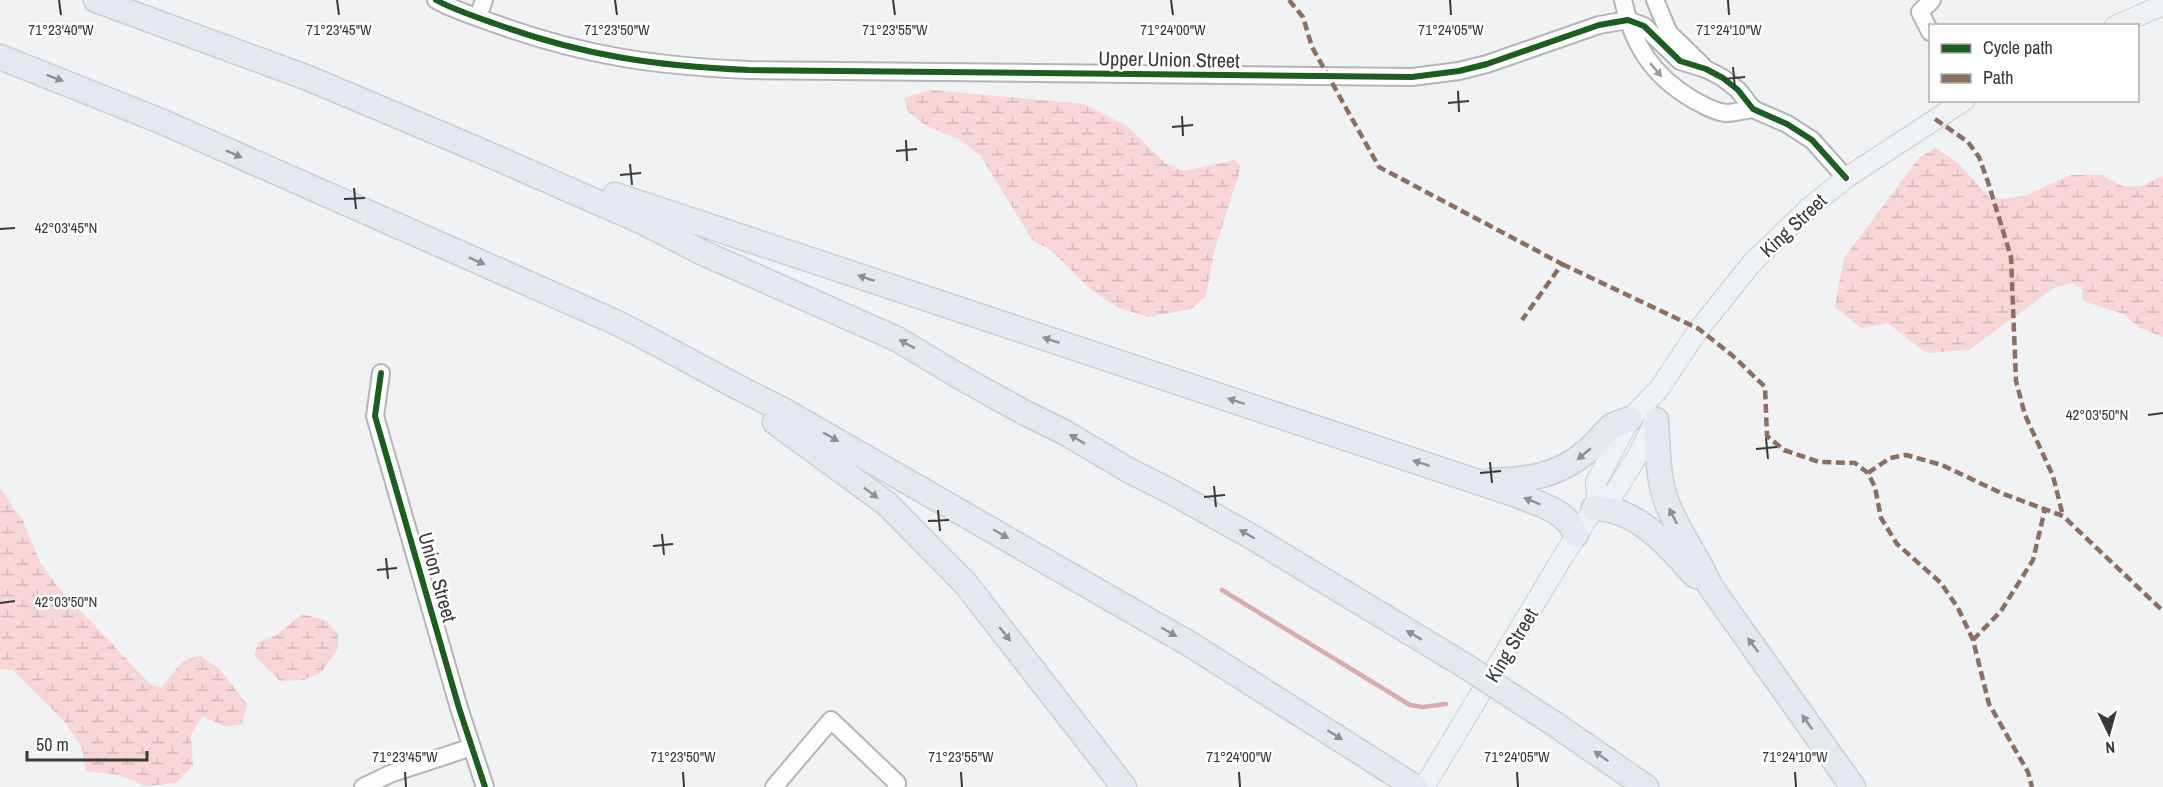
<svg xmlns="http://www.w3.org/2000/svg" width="2163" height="787" font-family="'Archivo Narrow',sans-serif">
<defs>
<pattern id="wetland-marsh" width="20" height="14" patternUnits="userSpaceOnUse" patternTransform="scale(1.5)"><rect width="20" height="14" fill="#f8d6d6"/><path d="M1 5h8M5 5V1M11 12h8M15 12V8" fill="none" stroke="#d5b8b8"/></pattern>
</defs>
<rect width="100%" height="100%" fill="#f0f2f4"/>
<path fill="url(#wetland-marsh)" d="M931,90L1084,104L1127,126L1166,164L1184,171L1235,160L1241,167L1214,252L1206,296L1191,309L1148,317L1119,308L1090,289L1051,250L1033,241L980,155L959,139L926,126L908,111L904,98Z
M1936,148L1959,164L1990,198L2004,199L2025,196L2071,175H2101L2125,187L2142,186L2163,176V337L2140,328L2123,314L2083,301L2082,289L2072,283L2054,288L1969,350L1927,353L1887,323L1861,328L1835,307L1844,258L1919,158Z
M0,488L23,521L40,562L57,586L150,684L161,688L183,661L200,655L219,669L247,704L242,724L226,727L202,716L191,735L193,765L176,783L145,786L120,775L86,771L82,748L64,721L13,670L0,669Z
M302,614L327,621L338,635V648L322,672L304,680L280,681L254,655L259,642L277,635Z"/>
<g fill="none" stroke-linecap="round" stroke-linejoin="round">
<path stroke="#d8acac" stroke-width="4.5" d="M1222,590L1410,705L1423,707L1446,704"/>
<g stroke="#b3b5b6" stroke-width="20">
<path id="minor" d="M436,0C454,10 476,17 496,24C584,56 656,66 749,70L1412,77L1459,71L1487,64L1599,25L1628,20L1644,26L1680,61L1706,69L1723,78L1738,90L1753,109L1787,124L1812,140L1846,178
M1623,0C1633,45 1652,75 1692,99C1701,104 1714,112 1726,113C1734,113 1744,110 1753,109
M1655,0L1669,33L1703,66
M478,17L484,0
M1930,32L1920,12L1932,0
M381,373L375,416L459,708L485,787
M363,787L390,774L472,747
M774,787L831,720L897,783L896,787"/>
</g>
<g stroke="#cdcfd0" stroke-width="22">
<path id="major" d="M2115,26L2163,5
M1597,502L1613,495L1638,455L1656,419
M1424,787L1564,555L1594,508L1597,502L1596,482L1630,419L1659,389L1699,329L1752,263L1810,207L1846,178L1965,100"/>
</g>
<g stroke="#cdcfd0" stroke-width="27">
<path id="highway" d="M96,0L308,78L474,148L645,223L701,252L897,339L962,378L1027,414L1064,432L1130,471L1172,492L1252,537L1464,665
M0,57L163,122L613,321C670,349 725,382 783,410L1193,646L1415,787
M615,195L1514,494C1538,504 1566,509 1576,535
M1656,420C1658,447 1657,477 1667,503C1678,532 1698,557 1710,586L1853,787
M775,422L887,504L965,583L1124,787
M1491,481C1527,480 1558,476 1586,452C1594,446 1606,430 1612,426C1617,423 1624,421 1630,419
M1594,508C1628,508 1655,532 1677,556C1684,562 1688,570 1696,576
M1556,725L1646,787"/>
</g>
<use href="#minor" stroke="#fdfdfd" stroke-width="16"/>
<use href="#major" stroke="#eef2f5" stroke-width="20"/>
<use href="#highway" stroke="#e4eaef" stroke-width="24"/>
<g stroke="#cdcfd0" stroke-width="27" stroke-linecap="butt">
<path id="highway-bridge" d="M1464,665L1556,725"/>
</g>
<use href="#highway-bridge" stroke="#e4eaef" stroke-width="24"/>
<path stroke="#8d6e63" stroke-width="4.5" stroke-dasharray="9 4.5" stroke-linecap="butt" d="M1289,0L1303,17L1312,47L1379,167L1562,264L1522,320
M1935,119L1968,142L1979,157L1988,182L2011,257L2016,381L2025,415L2053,476L2063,516
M1562,264L1699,329L1733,356L1765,387L1767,436L1784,450L1819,462L1855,463L1868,473L1875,487L1881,518L1897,544L1941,583L1958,608L1973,640L1989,704L2028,772L2032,787
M1868,473L1890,458L1906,455L1942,465L2001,493L2063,516L2163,611
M1973,640L2001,611L2033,560L2045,509"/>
<g stroke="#fff" stroke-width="10">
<path id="cycleway" d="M436,0C454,10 476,17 496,24C584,56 656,66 749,70L1412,77L1459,71L1487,64L1599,25L1628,20L1644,26L1680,61L1706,69L1723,78L1738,90L1753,109L1787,124L1812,140L1846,178
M381,373L375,416L459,708L485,787"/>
</g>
<use href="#cycleway" stroke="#1b5e20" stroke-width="6"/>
</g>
<defs><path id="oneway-solid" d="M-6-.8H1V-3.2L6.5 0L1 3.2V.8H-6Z" transform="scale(1.5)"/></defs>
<use fill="#9a9a9b" href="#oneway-solid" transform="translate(1656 70) rotate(50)"/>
<g fill="#8d9194">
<use href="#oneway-solid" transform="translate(55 78) rotate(21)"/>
<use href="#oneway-solid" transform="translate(234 154) rotate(24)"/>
<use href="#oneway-solid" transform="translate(477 261) rotate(24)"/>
<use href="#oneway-solid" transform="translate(866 278) rotate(-162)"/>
<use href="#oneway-solid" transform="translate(1051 340) rotate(-162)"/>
<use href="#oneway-solid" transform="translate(907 344) rotate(-151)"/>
<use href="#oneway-solid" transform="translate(1236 401) rotate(-162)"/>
<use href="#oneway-solid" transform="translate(831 437) rotate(30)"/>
<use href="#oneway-solid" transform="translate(1077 439) rotate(-149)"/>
<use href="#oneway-solid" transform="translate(1584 454) rotate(140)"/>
<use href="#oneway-solid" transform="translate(1421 463) rotate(-162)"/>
<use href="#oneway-solid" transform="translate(871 493) rotate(37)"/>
<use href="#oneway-solid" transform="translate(1532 501) rotate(-158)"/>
<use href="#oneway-solid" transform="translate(1673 516) rotate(-116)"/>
<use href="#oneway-solid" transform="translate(1001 534) rotate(30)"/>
<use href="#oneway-solid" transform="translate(1247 534) rotate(-150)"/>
<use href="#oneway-solid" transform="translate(1169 632) rotate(30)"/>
<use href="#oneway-solid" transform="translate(1005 634) rotate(52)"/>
<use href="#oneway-solid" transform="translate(1414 635) rotate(-149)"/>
<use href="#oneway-solid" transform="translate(1753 645) rotate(-126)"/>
<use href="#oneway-solid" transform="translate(1807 722) rotate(-125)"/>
<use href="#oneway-solid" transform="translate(1335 735) rotate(32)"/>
<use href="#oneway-solid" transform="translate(1601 756) rotate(-145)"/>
</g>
<path fill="none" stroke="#363839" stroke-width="2" d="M59,0L61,15M337,0L339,15M615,0L617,15M893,0L895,15M1171,0L1173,15M1450,0L1451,15M1728,0L1729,15M1733,67L1735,88M1724,79L1745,77M1458,91L1459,112M1448,103L1469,101M1182,116L1183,136M1172,127L1193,125M906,140L907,161M896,151L917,149M630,164L632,185M620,175L641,173M354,188L356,209M344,199L365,198M0,229L15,228M2148,415L2163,413M1766,438L1768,459M1756,449L1777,447M1490,462L1492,483M1480,473L1501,471M1214,486L1216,507M1204,497L1225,495M938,510L940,531M928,521L949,520M662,534L664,555M653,546L673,544M386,558L388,579M377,570L397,568M0,603L15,601M405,772L406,787M683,772L684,787M961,772L962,787M1239,772L1240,787M1517,772L1518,787M1795,772L1796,787"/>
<g text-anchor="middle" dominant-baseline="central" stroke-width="5" stroke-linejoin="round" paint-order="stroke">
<g font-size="20" fill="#363839" stroke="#fff">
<text transform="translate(1169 59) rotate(1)">Upper Union Street</text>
<text transform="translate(1793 225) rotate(-43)">King Street</text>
<text transform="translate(438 577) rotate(74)">Union Street</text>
<text transform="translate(1511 645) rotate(-59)">King Street</text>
</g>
</g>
<g font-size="15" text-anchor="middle" fill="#363839" stroke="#fff" stroke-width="5" stroke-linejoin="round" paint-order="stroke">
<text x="61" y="35">71°23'40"W</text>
<text x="339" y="35">71°23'45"W</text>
<text x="617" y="35">71°23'50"W</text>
<text x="895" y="35">71°23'55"W</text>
<text x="1173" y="35">71°24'00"W</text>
<text x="1451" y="35">71°24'05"W</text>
<text x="1729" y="35">71°24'10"W</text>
<text x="66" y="233">42°03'45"N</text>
<text x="2097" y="420">42°03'50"N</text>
<text x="66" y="607">42°03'50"N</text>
<text x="405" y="762">71°23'45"W</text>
<text x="683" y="762">71°23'50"W</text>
<text x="961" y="762">71°23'55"W</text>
<text x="1239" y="762">71°24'00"W</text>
<text x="1517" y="762">71°24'05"W</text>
<text x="1795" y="762">71°24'10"W</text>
</g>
<rect x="1929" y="24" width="210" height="78" fill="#ffffff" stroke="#afafb0" stroke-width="1.5"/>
<rect x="1941" y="44" width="30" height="9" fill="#1b5e20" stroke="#afafb0" stroke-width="1.5"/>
<text x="1983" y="54" font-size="18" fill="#363839">Cycle path</text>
<rect x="1941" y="74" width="30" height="9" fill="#8d6e63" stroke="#afafb0" stroke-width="1.5"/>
<text x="1983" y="84" font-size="18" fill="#363839">Path</text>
<g transform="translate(2109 733) rotate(175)" stroke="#ffffff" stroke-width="4.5" paint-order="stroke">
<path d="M0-4.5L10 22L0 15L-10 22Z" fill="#363839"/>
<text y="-9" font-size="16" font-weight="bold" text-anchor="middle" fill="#363839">N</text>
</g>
<path d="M27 751v9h120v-9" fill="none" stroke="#363839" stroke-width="3"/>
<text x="36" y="751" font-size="18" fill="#363839" stroke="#ffffff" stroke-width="4.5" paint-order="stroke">50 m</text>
</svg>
